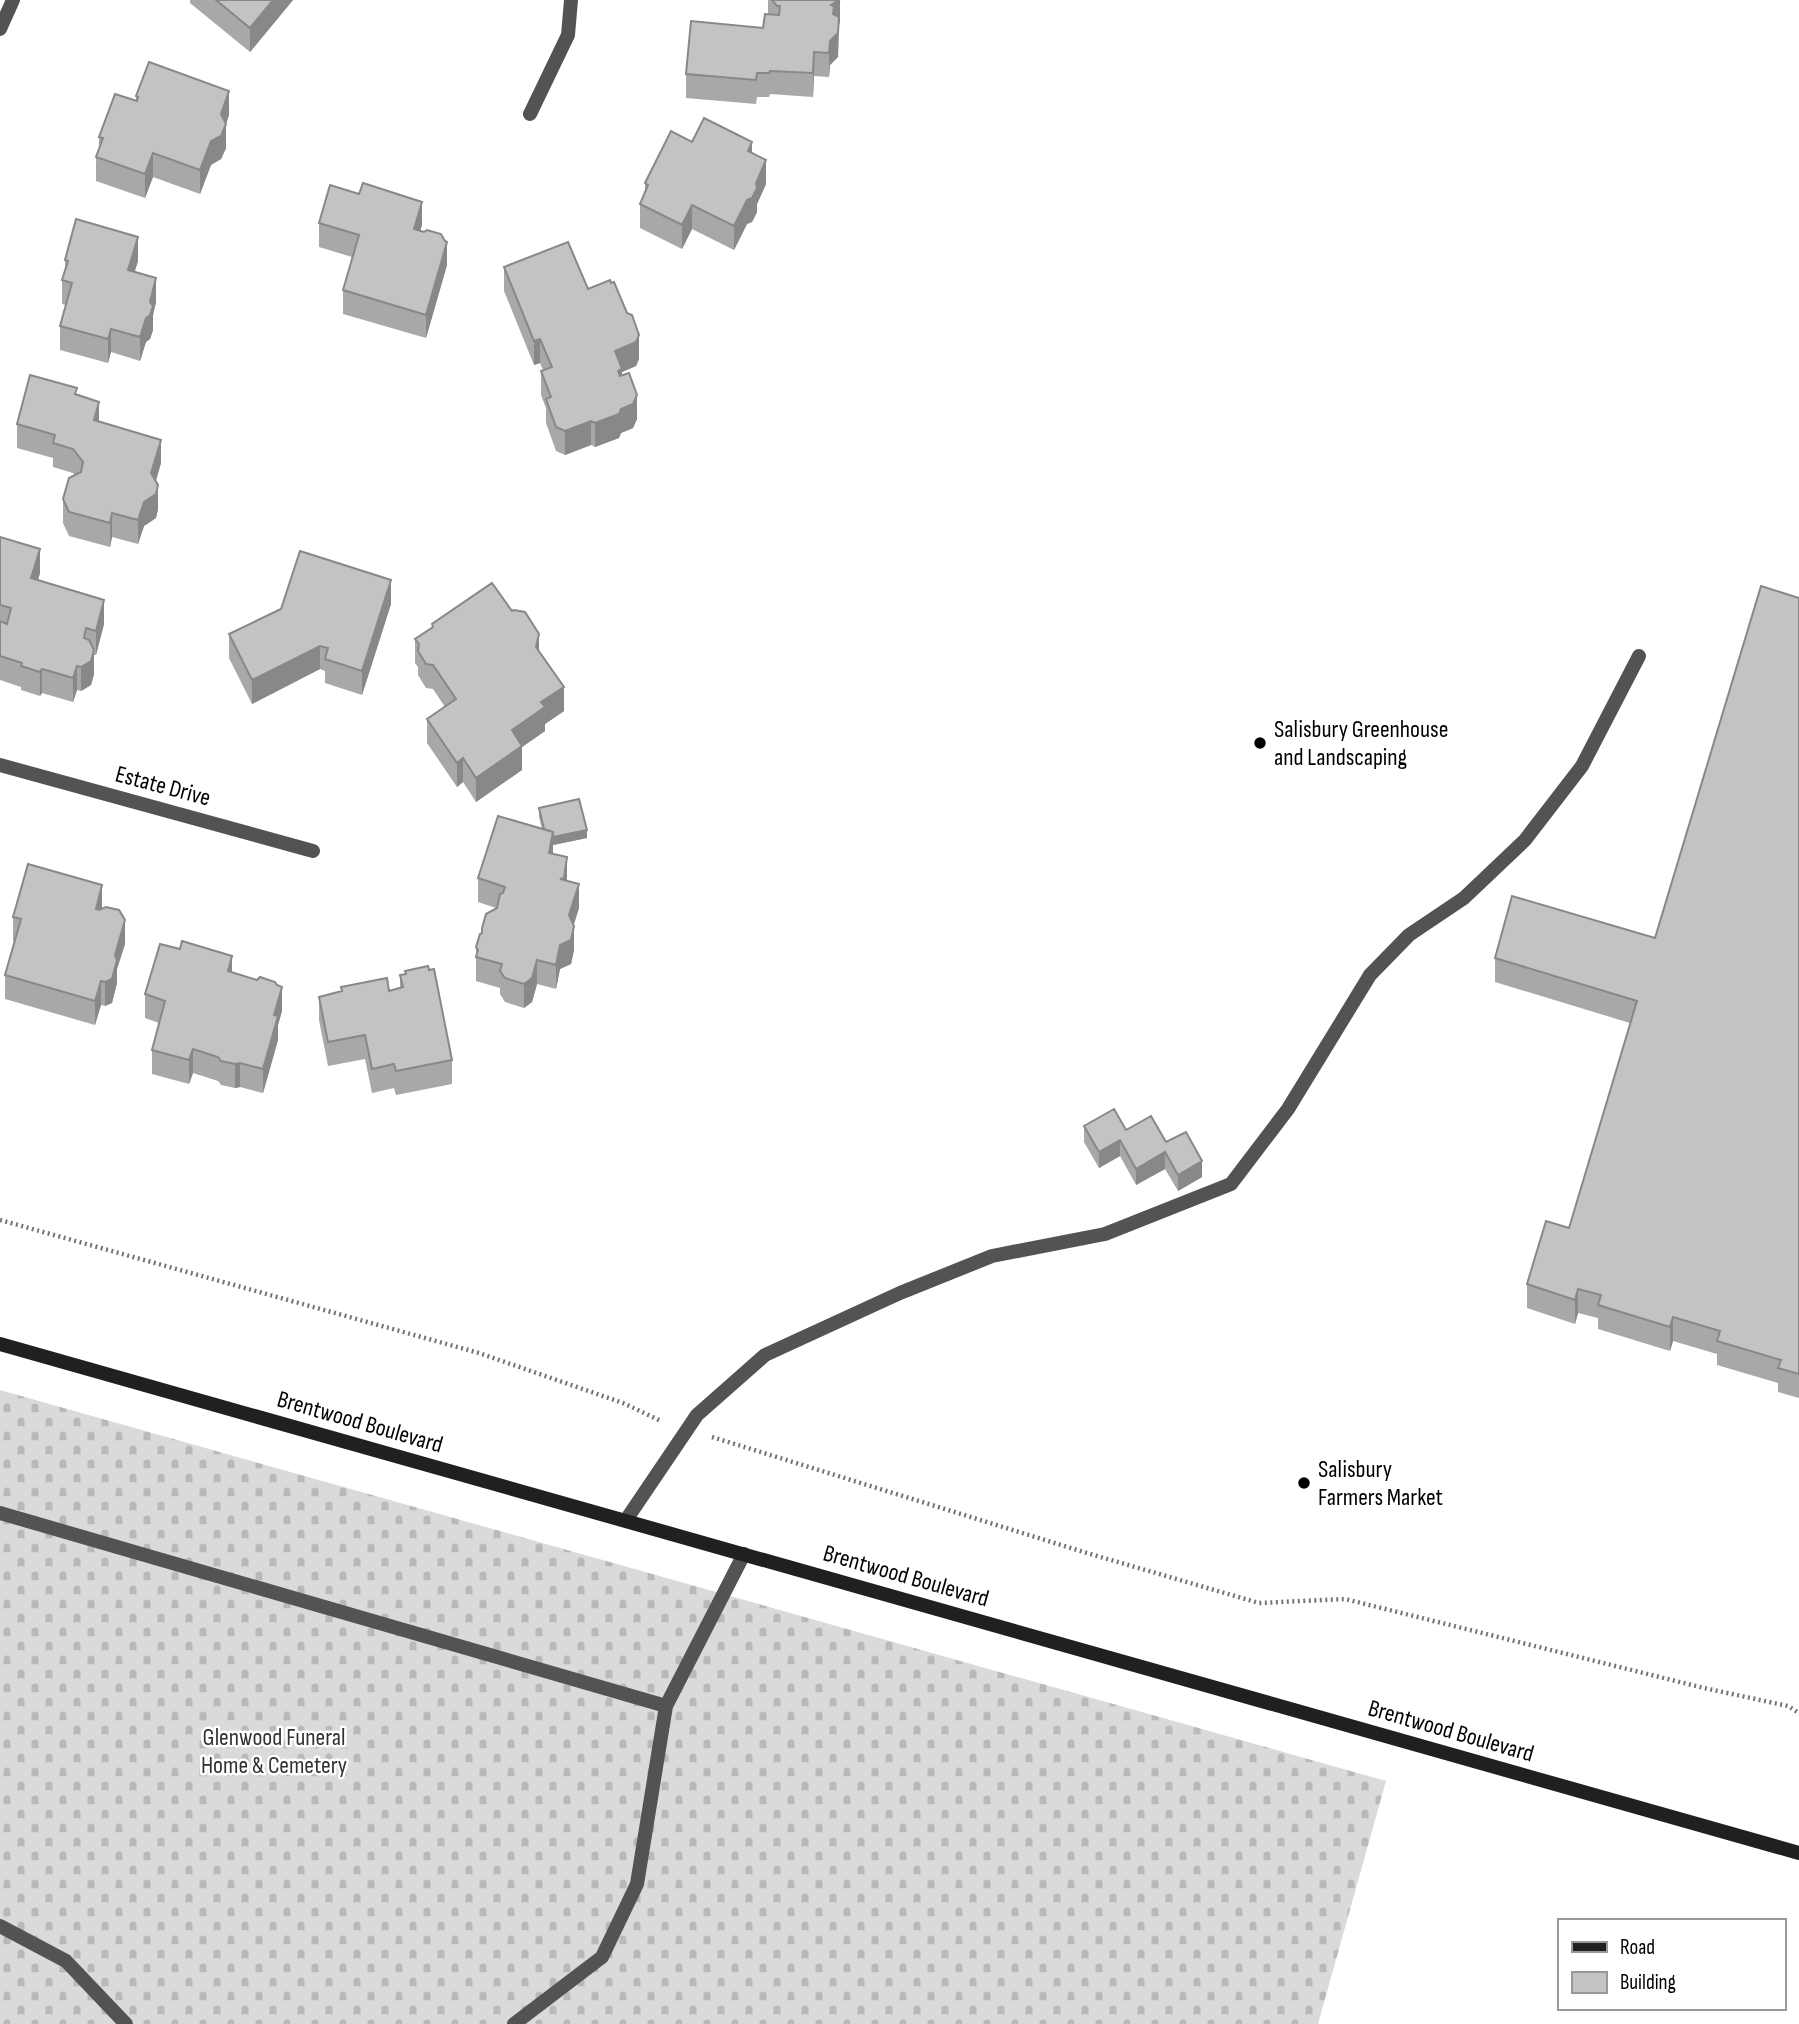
<svg xmlns="http://www.w3.org/2000/svg" width="1799" height="2024" font-family="'Sofia Sans Condensed',sans-serif">
<defs>
<pattern id="cemetery-stones" width="16" height="16" patternUnits="userSpaceOnUse" patternTransform="scale(1.75)"><rect width="16" height="16" fill="#dadada"/><path d="M2 7V4a2 2 0 0 1 4 0v3zM10 15v-3a2 2 0 0 1 4 0v3z" fill="#b9b9b9"/></pattern>
</defs>
<rect width="100%" height="100%" fill="#fff"/>
<path fill="url(#cemetery-stones)" d="M0,1390L1386,1781L1318,2024H0Z"/>
<g fill="none" stroke-linecap="round" stroke-linejoin="round">
<path stroke="#757575" stroke-width="4.5" stroke-dasharray="2 3.5" stroke-linecap="butt" d="M0,1220L479,1353L623,1403L661,1421
M712,1437L1087,1553L1259,1603L1345,1599L1704,1688L1788,1706L1799,1713"/>
<path stroke="#535353" stroke-width="14" d="M0,1513L666,1706
M626,1520L697,1415L765,1355L900,1293L992,1256L1105,1234L1231,1184L1288,1109L1370,975L1409,935L1464,898L1525,840L1582,766L1639,656
M0,1926L66,1961L126,2024
M514,2024L602,1957L637,1884L666,1706L744,1554"/>
<path stroke="#535353" stroke-width="14" d="M0,29L13,0
M530,114L568,35L571,0
M0,765L313,851"/>
<path stroke="#202020" stroke-width="14" d="M0,1344L1799,1853"/>
</g>
<path fill="#a8a8a8" d="M190,0H293L250,52L190,3Z
M768,0H840V23L839,24L838,57L830,65L829,77L814,76L813,97L770,94L769,97H757L756,104L686,98V74L763,28L768,14Z
M136,96L229,115L226,123V148L221,159L211,165L200,194L153,177L145,198L96,181V157L99,149V137L136,101Z
M692,142L752,154L766,184L757,204V212L752,222L747,224L734,250L692,229L682,249L640,228V204L645,192V183Z
M319,223L422,225L420,231L447,265L426,338L343,314V290L352,257L319,247Z
M65,260L138,261L134,272L156,302L153,315V330L150,339L146,342L140,361L111,352L108,363L60,350V326L66,305L62,304V280L65,270Z
M504,267L588,289L639,359L636,366L622,372V376L637,419L633,428L621,433L619,438L595,447L591,445L565,455L556,451L546,423V408L541,395V371L543,370L540,363L534,365L504,291Z
M77,395L99,421L161,463L156,481L158,509L156,518L144,526L138,544L112,537L110,547L69,536L63,523V499L75,475L73,473L53,467V458L17,448V424Z
M0,537L40,573L38,580L104,624L96,655H94V674L91,685L81,691L77,690L73,702L42,693L40,696L21,690V687L0,680Z
M1799,598V1398L1778,1392V1383L1717,1365V1354L1673,1341L1670,1351L1598,1329V1318L1578,1313L1575,1324L1527,1308V1284L1569,1228L1630,1023L1495,982V958L1655,938Z
M391,604L362,695L325,683V671L320,669L252,704L229,658V634Z
M432,624L539,652L564,711L545,724V731L522,747V770L476,802L463,782L457,787L427,743V719L445,707L433,689L426,688L418,675V667L415,663V639L432,628Z
M539,808L587,838L553,845V854L567,881L579,908L574,924V950L571,964L560,969L556,989L537,984L532,1002L524,1008L505,1002L500,994V988L476,981V947L482,933L496,908L478,902V878L542,829L539,817Z
M102,909L125,944L117,969V983L112,1003L105,1006L101,1005L95,1025L5,999V975L15,941H13V917Z
M232,972L282,1011L278,1025V1040L263,1093L240,1087L235,1088L221,1085L218,1081L193,1073L189,1084L152,1074V1050L159,1023L145,1018V994Z
M400,975L452,1060V1084L396,1095L394,1088L372,1093L365,1059L328,1066L319,1020V997L341,991V987L389,991L400,988Z
M1084,1126L1166,1142L1202,1177L1178,1191L1165,1169L1136,1185L1120,1156L1099,1168L1084,1142Z"/>
<path fill="#888" d="M273,0H293L250,52V28Z
M839,0H840V23L839,24L838,57L830,65L829,77V53L831,5Z
M814,52V76L813,97V73Z
M229,91V115L223,133L226,124V148L221,159L211,165L200,194V170Z
M752,142V166L748,151Z
M153,153V177L145,198V174Z
M766,160V184L757,204V212L752,222L747,224L734,250V226Z
M422,202V225L414,253V229Z
M692,205V229L682,249V225Z
M138,237V261L128,294V270Z
M447,242V265L426,338V315Z
M156,278V302L153,315V330L150,339L146,342L140,361V337Z
M111,329V352L108,363V339Z
M639,335V359L636,366L622,372V393L615,351Z
M540,339V363L534,365V341Z
M637,395V419L633,428L621,433L619,438L595,447V423L621,409Z
M99,402V426L94,420Z
M591,421V445L565,455V431Z
M161,440V463L151,497V473Z
M158,485V509L156,518L144,526L138,544V520L144,502Z
M112,513V537L110,547V523Z
M40,549V573L31,602V578Z
M391,580V604L362,695V671Z
M104,600V624L96,655V631Z
M539,634V658L536,647Z
M320,646V669L252,704V680Z
M94,650V674L91,685L81,691V667Z
M77,666V690L73,702V678Z
M42,669V693L40,696V672Z
M564,687V711L545,724V731L522,747V770L476,802V778L512,730L541,702Z
M463,758V782L457,787V763Z
M587,830V838L553,845V856L549,853L553,832Z
M567,857V881L560,879Z
M579,884V908L569,939V915Z
M102,885V909L96,933V909Z
M125,920V944L117,969V983L112,1003L105,1006V982Z
M574,926V950L571,964L560,969L556,989V965L560,945Z
M232,956V980L228,971Z
M537,960V984L532,1002L524,1008V984Z
M101,981V1005L95,1025V1001Z
M282,987V1011L278,1025V1040L263,1093V1069L274,1015Z
M193,1049V1073L189,1084V1060Z
M240,1063V1087L235,1088V1064Z
M1120,1140V1156L1099,1168V1152Z
M1165,1152V1169L1136,1185V1169Z
M1202,1161V1177L1178,1191V1175Z
M1578,1289V1313L1575,1324V1300Z
M1673,1317V1341L1670,1351V1327Z"/>
<path fill="#c3c3c3" stroke="#888" stroke-width="2" d="M216,0H273L250,28Z
M772,0H839L831,5L834,6L833,14L839,17L838,33L830,41L829,53L814,52L813,73L770,71L769,73H757L756,80L686,74L691,21L763,28L765,14L779,15L780,6H777Z
M149,62L229,91L221,114L226,124L221,136L211,141L200,170L153,153L145,174L96,157L103,138L99,137L115,94L137,101L138,97L136,96Z
M704,118L752,142L748,151L766,160L756,183L757,188L752,198L747,200L734,226L692,205L682,225L640,204L648,185L645,183L671,131L692,142Z
M363,183L422,202L414,229L424,232L427,230L441,234L445,241L447,242L426,315L343,290L359,235L319,223L330,185L359,194Z
M76,219L138,237L128,270L156,278L150,302L153,306L150,315L146,318L140,337L111,329L108,339L60,326L72,283L62,280L68,261L65,260Z
M568,242L588,289L610,280L611,283L614,282L627,313L632,315L639,335L636,342L615,351L622,369L618,371L620,376L629,373L637,395L633,404L621,409L619,414L595,423L591,421L565,431L556,427L546,399L551,397L541,371L552,367L540,339L534,341L504,267Z
M30,375L77,388L75,394L99,402L94,420L161,440L151,473L158,485L156,494L144,502L138,520L112,513L110,523L69,512L63,499L69,478L81,472L83,462L73,449L53,443L55,435L17,424Z
M0,537L40,549L31,578L104,600L96,631L86,628L84,638L89,640L94,650L91,661L81,667L77,666L73,678L42,669L40,672L21,666L22,663L0,656V621L7,624L11,608L0,605Z
M300,551L391,580L362,671L325,659L328,648L320,646L252,680L229,634L281,609Z
M492,583L512,611L514,610L525,612L539,634L536,647L564,687L541,702L545,707L512,730L522,746L476,778L463,758L457,763L427,719L456,699L433,665L426,664L418,651L419,644L415,639L433,627L432,624Z
M1761,586L1799,598V1374L1778,1368L1781,1360L1717,1341L1720,1331L1673,1317L1670,1327L1598,1305L1601,1295L1578,1289L1575,1300L1527,1284L1546,1221L1569,1228L1637,1001L1495,958L1512,896L1655,938Z
M579,799L587,830L553,837V832L544,829L539,808Z
M498,816L553,832L549,853L567,857L564,878L560,879L579,884L569,915L574,926L571,940L560,945L556,965L537,960L532,978L524,984L505,978L500,971L502,964L476,957L478,950L476,947L480,934L482,933V928L486,914L497,908L500,894L503,893L505,887L478,878Z
M28,864L102,885L96,909L99,910L106,907L119,910L125,920L115,955L117,960L112,979L105,982L101,981L95,1001L5,975L21,919L13,917Z
M182,941L232,956L228,971L257,980L260,977L275,982L277,985L282,987L274,1015L278,1016L263,1069L240,1063L235,1064L221,1061L218,1057L193,1049L189,1060L152,1050L165,1001L145,994L160,944L180,949Z
M428,966L429,970L434,969L452,1060L396,1071L394,1064L372,1069L365,1035L328,1042L319,997L342,991L341,987L387,978L389,991L403,987L400,975L406,974L405,971Z
M1114,1109L1126,1130L1151,1116L1166,1142L1186,1132L1202,1161L1178,1175L1165,1152L1136,1169L1120,1140L1099,1152L1084,1126Z"/>
<g fill="#000" stroke="#fff" stroke-width="2.5">
<circle cx="1260" cy="743" r="7"/>
<circle cx="1304" cy="1483" r="7"/>
</g>
<g text-anchor="middle" dominant-baseline="central" stroke-width="5" stroke-linejoin="round" paint-order="stroke">
<g font-size="24" fill="#000" stroke="#fff" text-anchor="start">
<text x="1274" y="729">Salisbury Greenhouse<tspan x="1274" dy="28">and Landscaping</tspan></text>
<text x="1318" y="1469">Salisbury<tspan x="1318" dy="28">Farmers Market</tspan></text>
</g>
<g font-size="24" fill="#000" stroke="#fff">
<text transform="translate(163 786) rotate(15)">Estate Drive</text>
<text transform="translate(360 1422) rotate(16)">Brentwood Boulevard</text>
<text transform="translate(906 1576) rotate(16)">Brentwood Boulevard</text>
<text transform="translate(1451 1731) rotate(16)">Brentwood Boulevard</text>
</g>
<g font-size="24" fill="#313131" stroke="#fff">
<text x="274" y="1737">Glenwood Funeral<tspan x="274" dy="28">Home &amp; Cemetery</tspan></text>
</g>
</g>
<rect x="1558" y="1919" width="228" height="91" fill="#ffffff" stroke="#999999" stroke-width="2"/>
<rect x="1572" y="1942" width="35" height="10" fill="#202020" stroke="#999999" stroke-width="2"/>
<text x="1620" y="1954" font-size="21" fill="#000000">Road</text>
<rect x="1572" y="1972" width="35" height="21" fill="#c3c3c3" stroke="#999999" stroke-width="2"/>
<text x="1620" y="1989" font-size="21" fill="#000000">Building</text>
</svg>
